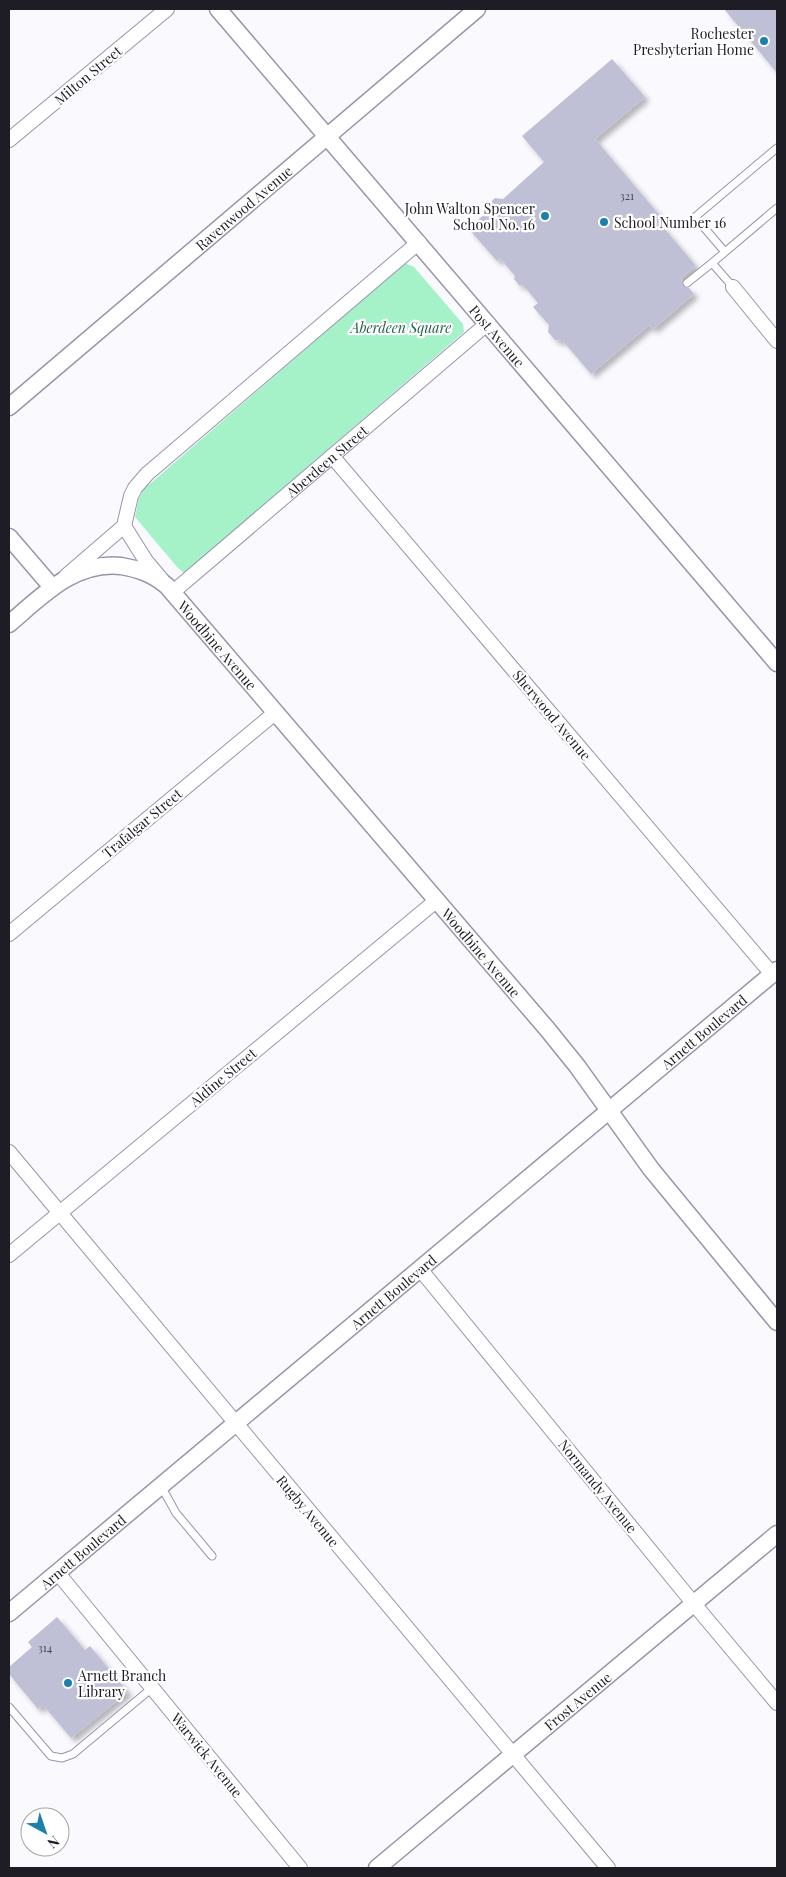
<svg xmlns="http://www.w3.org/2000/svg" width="786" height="1877" font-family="'Playfair Display',serif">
<defs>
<filter id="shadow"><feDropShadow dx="4.5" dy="4.5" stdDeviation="2.5" flood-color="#0004"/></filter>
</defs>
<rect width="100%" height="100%" fill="#faf9fe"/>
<path fill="#a5f2c9" d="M405,263L414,267L463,324L464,332L184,573L177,567L135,517L139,498L144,489Z"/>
<path fill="#bfbfd6" filter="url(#shadow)" d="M724,9H777V73Z
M612,59L645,97L595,139L662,218L658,221L696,266L681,278L683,287L689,288L694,294L653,329L649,325L591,374L563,341L555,340L548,332L549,325L533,307L538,303L523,285H519L514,279L515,276L500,258L497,261L468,228L485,214V207L495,198L503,199L544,162L522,136Z
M57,1617L85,1650L90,1646L128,1692L71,1738L43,1705L38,1709L9,1674V1667L32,1647L28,1642Z"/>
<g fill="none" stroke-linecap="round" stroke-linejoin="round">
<g stroke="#9895ab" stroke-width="9">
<path id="service" d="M725,252L695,217L777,148
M687,283L712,263
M733,287L712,263L777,208
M161,1486L176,1513L212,1556
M9,1707L51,1756L62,1758L73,1754L152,1688"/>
</g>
<g stroke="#9895ab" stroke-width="16">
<g id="minor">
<path d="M9,140L167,9"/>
<path d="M733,287L777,341"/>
<path d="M332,456L772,974"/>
<path d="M124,526L146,561L162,580"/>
<path d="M66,576L124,526L131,496L135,488L147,474L419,242"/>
<path id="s1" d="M173,592L488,323"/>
<path d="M9,934L276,712"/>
<path d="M9,1152L608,1868"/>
<path d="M9,1255L437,900"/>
<path d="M420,1269L694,1604L777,1703"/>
<path d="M57,1572L300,1868"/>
</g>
</g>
<g stroke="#9895ab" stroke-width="19">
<g id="tertiary">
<path id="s2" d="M218,9L777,663"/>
<path id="s3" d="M9,407L477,9"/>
<path d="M9,537L52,587"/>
<path id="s4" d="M9,624C42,596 74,561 121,566C139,569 153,574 167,586L548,1030L577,1066L651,1169L777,1322"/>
<path id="s5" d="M9,1613L777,970"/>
<path id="s6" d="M377,1868L777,1534"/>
</g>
</g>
<use href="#service" stroke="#fff" stroke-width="7"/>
<use href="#minor" stroke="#fff" stroke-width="14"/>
<use href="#tertiary" stroke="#fff" stroke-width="16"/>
</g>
<g fill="#1c80ab" stroke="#fff" stroke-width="2">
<circle cx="764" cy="41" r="5"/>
<circle cx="545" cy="216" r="5"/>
<circle cx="604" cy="222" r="5"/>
<circle cx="68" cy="1683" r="5"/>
</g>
<g text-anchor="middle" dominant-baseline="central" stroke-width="4.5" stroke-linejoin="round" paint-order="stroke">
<g font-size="11" fill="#464651">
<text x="627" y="195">321</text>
<text x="45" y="1647">314</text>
</g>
<g font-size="14" fill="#1e1d25" stroke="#fff" text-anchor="end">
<text x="754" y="33">Rochester<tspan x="754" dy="16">Presbyterian Home</tspan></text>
<text x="535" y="208">John Walton Spencer<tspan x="535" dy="16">School No. 16</tspan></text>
<text x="614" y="222" text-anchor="start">School Number 16</text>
<text x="78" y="1675" text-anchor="start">Arnett Branch<tspan x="78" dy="16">Library</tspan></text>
</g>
<g font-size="14" fill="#1e1d25" stroke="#fff">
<text transform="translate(88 75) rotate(-40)">Milton Street</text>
<text stroke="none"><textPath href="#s3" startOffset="308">Ravenwood Avenue</textPath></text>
<text stroke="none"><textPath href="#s2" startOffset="430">Post Avenue</textPath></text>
<text stroke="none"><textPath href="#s1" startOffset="202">Aberdeen Street</textPath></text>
<text stroke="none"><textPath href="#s4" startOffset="259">Woodbine Avenue</textPath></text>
<text transform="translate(552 715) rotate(50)">Sherwood Avenue</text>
<text transform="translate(142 823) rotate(-40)">Trafalgar Street</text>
<text stroke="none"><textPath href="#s4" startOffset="664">Woodbine Avenue</textPath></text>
<text stroke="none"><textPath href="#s5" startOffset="906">Arnett Boulevard</textPath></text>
<text transform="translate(223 1077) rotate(-40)">Aldine Street</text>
<text stroke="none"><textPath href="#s5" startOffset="501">Arnett Boulevard</textPath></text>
<text transform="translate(598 1486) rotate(51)">Normandy Avenue</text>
<text transform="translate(308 1511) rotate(50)">Rugby Avenue</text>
<text stroke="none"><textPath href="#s5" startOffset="96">Arnett Boulevard</textPath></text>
<text stroke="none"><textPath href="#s6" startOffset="261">Frost Avenue</textPath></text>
<text transform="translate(207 1755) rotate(51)">Warwick Avenue</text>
</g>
<g font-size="14" font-style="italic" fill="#246245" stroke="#fff">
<text x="401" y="327">Aberdeen Square</text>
</g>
</g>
<rect width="786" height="1877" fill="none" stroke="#1e1d25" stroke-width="20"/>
<g transform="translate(45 1832) rotate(140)"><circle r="24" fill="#ffffff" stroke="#a5a5a8"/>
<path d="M0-4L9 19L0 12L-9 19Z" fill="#1c80ab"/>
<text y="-8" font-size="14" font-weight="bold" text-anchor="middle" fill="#1e1d25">N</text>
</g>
</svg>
